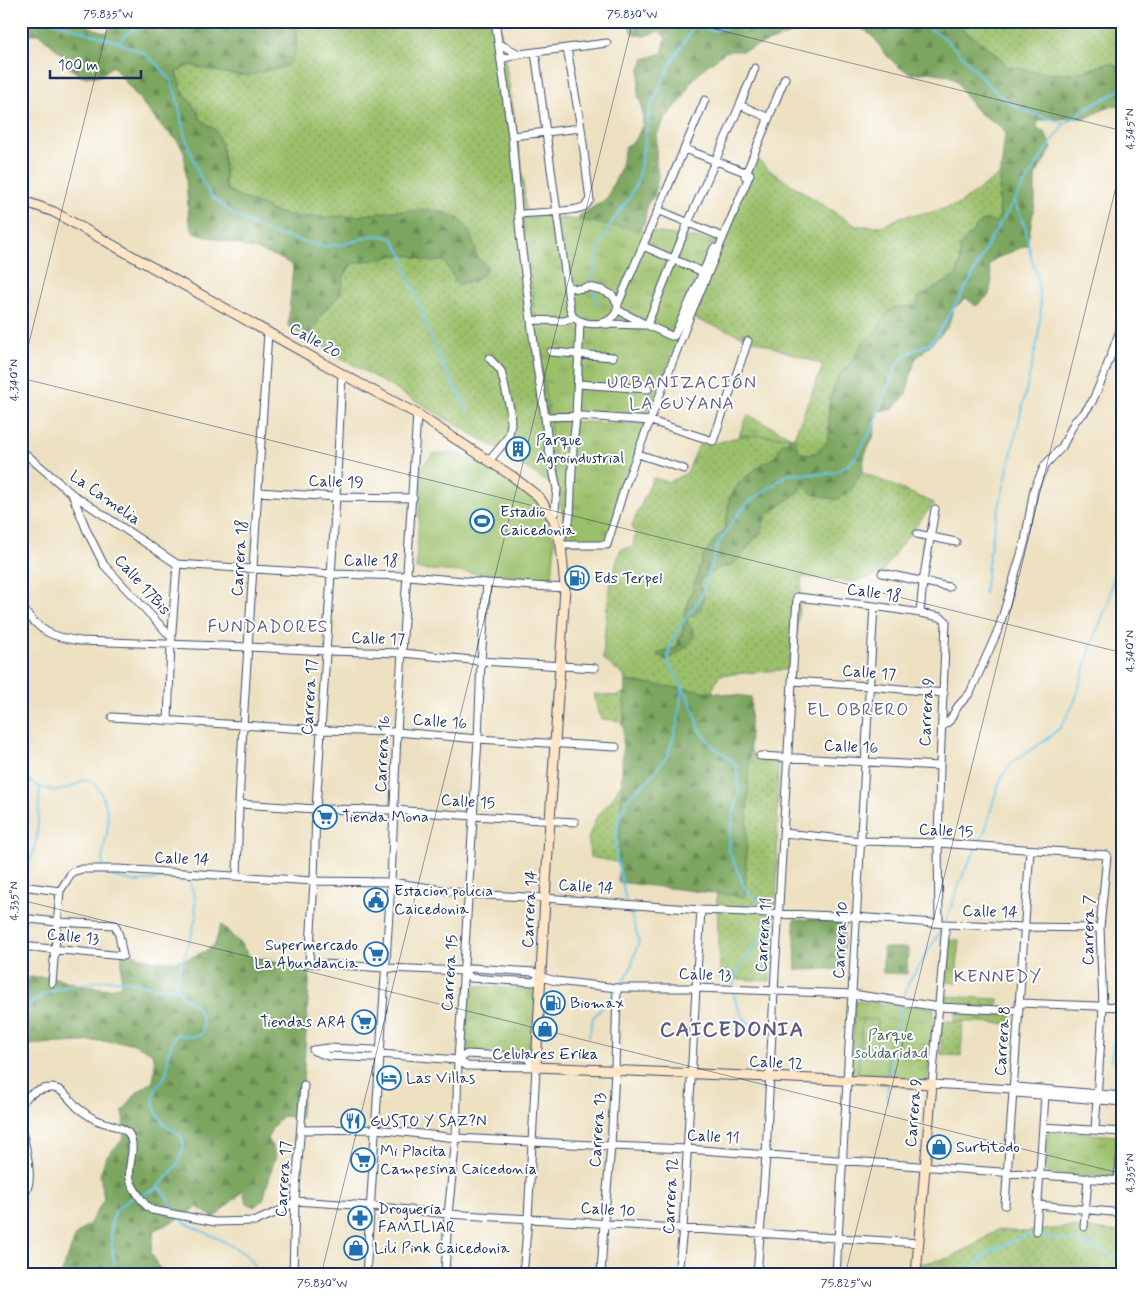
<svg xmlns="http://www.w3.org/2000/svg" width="1144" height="1296" font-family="Mynerve,sans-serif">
<defs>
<pattern id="grass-dots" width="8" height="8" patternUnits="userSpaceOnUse" patternTransform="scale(1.25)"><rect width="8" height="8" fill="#9bc06b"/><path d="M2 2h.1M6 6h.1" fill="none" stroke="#7e9c5b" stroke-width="1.8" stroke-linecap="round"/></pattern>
<pattern id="forest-firs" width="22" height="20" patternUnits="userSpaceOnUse" patternTransform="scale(1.25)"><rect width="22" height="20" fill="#7ca65f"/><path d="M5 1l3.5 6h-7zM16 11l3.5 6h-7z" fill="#658852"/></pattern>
<pattern id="park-tufts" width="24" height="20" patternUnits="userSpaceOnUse" patternTransform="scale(1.25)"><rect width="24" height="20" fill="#9bc06b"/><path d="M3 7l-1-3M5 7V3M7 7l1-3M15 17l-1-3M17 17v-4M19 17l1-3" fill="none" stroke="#7e9c5b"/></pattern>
</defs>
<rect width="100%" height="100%" fill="#fff"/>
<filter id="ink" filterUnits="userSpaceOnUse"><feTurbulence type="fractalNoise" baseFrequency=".02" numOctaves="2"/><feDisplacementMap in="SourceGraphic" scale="10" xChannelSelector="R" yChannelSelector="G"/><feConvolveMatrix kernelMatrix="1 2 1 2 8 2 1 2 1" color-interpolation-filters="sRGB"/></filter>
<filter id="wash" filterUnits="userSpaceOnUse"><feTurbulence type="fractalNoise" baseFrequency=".0096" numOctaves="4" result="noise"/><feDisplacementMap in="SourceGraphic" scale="20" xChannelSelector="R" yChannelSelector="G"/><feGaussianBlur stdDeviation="1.12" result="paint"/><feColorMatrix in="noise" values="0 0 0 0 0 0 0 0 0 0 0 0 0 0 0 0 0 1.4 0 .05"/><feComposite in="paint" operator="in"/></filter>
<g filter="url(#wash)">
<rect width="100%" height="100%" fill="#ede0c0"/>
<path fill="url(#grass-dots)" stroke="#5b7864" d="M294,21H499L521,161L529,240L552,428L563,500L550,484L501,451L311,340L315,327L323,312L340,294L344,276L351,265L363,261L382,259L394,255H408L431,262L444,260L457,284L475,281L485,272L478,258L468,228L459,219L445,213L431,210L392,211L359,216L300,217L275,212L263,206L242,198L226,189L225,170L216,130L200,119L198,112L182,90L176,73L189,65L236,75H251L265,71L296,29Z
M951,21H1118L1123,26V69L1109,63L1081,72L1056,74L1032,71L1007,66L994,52Z
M755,157L768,169L783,179L856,226H883L903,216L929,213L959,204L1002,173C999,187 998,203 1000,217L996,222L984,220L978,225L960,246V262L956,276L919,297L916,306L893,308L887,313L877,330L863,343L850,364L845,368L838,377L829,401V434L827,442L817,452L808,455L799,452L793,437L783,443L775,457L761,465L739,483L729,501L728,511L724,531L715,539L703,557L686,609L682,634L676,648L657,654L666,660L674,656L688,645L693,629L687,622V617L695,615L704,597L700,586V580C710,572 719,566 732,566L743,555L750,544L762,531L765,516L799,492L802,484L851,490L862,472L934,503L898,549L881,574L853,582L802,577L793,669L720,675L712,690L738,714L748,743L755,759L778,761L777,882L770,981L720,978L716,881L590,857L588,838L596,818L613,798L624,778L626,732L620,721L602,719L597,709L594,694L618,696L626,691L624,676L603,659C605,621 607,586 621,549L633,547L635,534L632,525L653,478L669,482L687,473L699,445C715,445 724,440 738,437C754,434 777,436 794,437L823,365L687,316Z
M946,996L998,999L997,1009L945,1005Z
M942,1021L963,1022L961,1056L941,1055Z
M1071,1227L1120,1232L1123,1238V1275H918L919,1264L949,1258L974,1245L997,1230L1026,1232Z"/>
<path fill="url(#forest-firs)" stroke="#4c6a5e" d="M21,21H77L105,33L122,21H294C298,37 300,58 284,67C279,70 271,69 265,71C260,72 255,75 250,75C232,77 208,69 189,65L176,73L182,90L198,112L200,119L216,130L223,150L226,189L242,198L263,206L275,212L300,217L359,216L392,211L431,210L445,213L459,219L468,228L478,258L487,266C482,281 471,281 457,284L444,260L431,262L408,255H394L382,259L363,261L351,265L344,276L340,294L323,312L315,327L311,340L288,326L293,266C283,259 272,255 260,251C238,244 216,239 194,233L189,222L184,151L177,140L159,124L113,66L100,76L82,77L70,68L65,57L39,34H21Z
M626,21H951L994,52L1008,66L1032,71L1056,74L1081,72L1109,63L1123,69V105L1113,106L1098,112L1087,118L1051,119L1038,121L1037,127L1044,132L1052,148L1035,176V203L1027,245L995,259L989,266L992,280L989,295L976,306L966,298L953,309L948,327L915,360L906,394L893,409L878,411L873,438L865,454L862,472L851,490L836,500L812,494L802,484L799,492L765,516L762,531L750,544L743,555L732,566C719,566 710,572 700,580V586L704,597L700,611L695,615L688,617L687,622C690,626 695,630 694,636C691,645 674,656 666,660L657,654L676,648L682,634L686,609L703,557L715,539L724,531L728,511L730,497L739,483L747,476L761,465L775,457L783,443L794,437L799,452L808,455L818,452L827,442L829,434V401L838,377L845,368L850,364L863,343L877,330L887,313L893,308L916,306L919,297L956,276L960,262V246L978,225L985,220L996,222L1000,217L999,206L1000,181L1005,134L1001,127L979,113L966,97L957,81L948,75L929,72L912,74L899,67L884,53L876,40L865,30L850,24L830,22L808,28L742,51H727L705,67L690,83L683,98L665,119L657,134L656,161L658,175L655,195L647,204L645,220L639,233L578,230L579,216L608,198L612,186L619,173L625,147L636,139L643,124L642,106L638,95L640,69L644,59L662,53L666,38L659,31L645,36L634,35Z
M625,681L751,697L745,897L618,882Z
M794,919L845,921L843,969L796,970Z
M221,924L240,943L250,957L310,967L301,1118L282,1116L272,1128L268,1138L276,1155L263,1200L254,1207L246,1202L243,1191L214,1218L197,1207L185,1216L154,1230L151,1253L162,1272L161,1275H61L76,1235L90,1223L104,1199L100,1175L106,1157L124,1138L123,1111L138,1091L153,1082L155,1062L151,1052L131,1043L101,1041L25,1045L21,1049V985L30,977H53L84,986L111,989L121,985L122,944L135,955L155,961H174L189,958L208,950L215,944Z
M883,948H908L907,974L883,973Z"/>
<path fill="url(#park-tufts)" stroke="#5b7864" d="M522,212L721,242L647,414L548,415Z
M748,415L792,437L739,435Z
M550,421L645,424L607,543H568L557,484Z
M949,940H959L956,983L947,982Z
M466,985L535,990L531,1055L462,1051Z
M855,1001L934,1008L927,1088L849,1081Z
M955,1012L1012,1015V1024L955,1021Z
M1048,1130L1117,1136L1114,1178L1046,1173Z"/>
<path fill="#9bc06b" stroke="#5b7864" d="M434,453L458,454L504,474L538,500L555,542L552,578L416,569L422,466Z
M862,1019L878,1020L876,1048L860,1047Z
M860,1048L889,1050L887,1078L858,1075Z"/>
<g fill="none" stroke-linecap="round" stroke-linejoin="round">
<path stroke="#68c5e6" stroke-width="2" d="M51,21L117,42L144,53L158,65L170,79L177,98L185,137L202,182L212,197L234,215L271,233L316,245L326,246L346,244L374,235L383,236L393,239L403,256L408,275L440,360L469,411
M687,21L695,26L714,31L741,23L744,21
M909,21C917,24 927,26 934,31C964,50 981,84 1010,103C1026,114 1047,117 1064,123
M118,42L136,26L152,21
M593,286L592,279L598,250L612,222L629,198L638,180L650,108L675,56L695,26
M594,291L597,306
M984,593L992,537L1038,339L1041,308L1037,276L1031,257L1025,227L1014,201
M21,764C24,770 26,777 31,782C39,789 56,792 66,789C72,788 78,783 84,780C87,781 89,781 92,782C102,787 109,813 108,824C108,838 100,852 103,866
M979,843L985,831L995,795L1002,776L1013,762L1046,740L1061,727L1075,701L1094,637L1109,601L1114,573L1115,546L1123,515
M107,872L110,875L118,878L137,882L181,876L189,880L195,898L196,917L191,937L176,980L178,989L183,997L198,1008L204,1026L201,1034L193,1037L176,1034L169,1050L167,1071L163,1080L157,1087L154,1097V1106L158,1115L164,1124L180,1135L184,1144L179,1163L156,1189L140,1195
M21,879L33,854L37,837L40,787
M626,901L617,860L615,841L620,814L629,797L650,778L668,755L678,721L682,687
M765,910L758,901L745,888L729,851L730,833L739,790L737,770L734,762L711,745L700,729L691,702L669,664L668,655L673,637L702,595L718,544L734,519L748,503L788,474H825L835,472L852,462L858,454L873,428L879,408L898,364L904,356L929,343L936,337L969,282L991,238L1046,150L1065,123L1071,120L1086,108L1123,89
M768,916C767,949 724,966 735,999C742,1022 750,1025 770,1037
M946,921L964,872L977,847
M621,985L630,970L639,941L634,924L628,908
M903,999L909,982L943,927
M1119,1004L1123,987
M21,1013L28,1006L42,995L68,986L107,980H126L152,987L178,989
M589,1036L593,1018L615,992
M1111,1061L1118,1009
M889,1078C891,1053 895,1028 902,1004
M887,1103L888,1085
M156,1189H162L175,1212
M180,1217L185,1223C203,1232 239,1246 251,1260C255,1265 256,1269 258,1275
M116,1275L111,1237V1227L115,1210L130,1199L136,1197
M966,1275L985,1255L993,1250L1027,1235H1037L1083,1243L1109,1254L1118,1259L1123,1264"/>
</g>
</g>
<g filter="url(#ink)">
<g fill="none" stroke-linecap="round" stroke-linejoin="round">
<g stroke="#3a4a6d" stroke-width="9">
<path id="street" d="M497,21L496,28L512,136L520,235L537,367L545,417L548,445L557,489L554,520
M499,44L519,54
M567,48L607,43
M501,59L520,54L535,52
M740,105L769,118
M512,136L581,128
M745,176L785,78
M658,210L720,236
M518,214C531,213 577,212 585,206C586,206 589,200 590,200L581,128L567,48L535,52L536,59L570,308L573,317L568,320L563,321L531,320
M643,246L703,272
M567,286L577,289L589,287L602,290L612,295L618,304
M618,310L647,325L671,336H674L714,248
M573,317C587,328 617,327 618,304L705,100
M605,324L644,325
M647,325L688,223L740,105L755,68
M551,352L613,357
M342,374L336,497L316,809L314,881L309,963L385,968L464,971L472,968L534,972L541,977L556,981L617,988H696L852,994L939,1007L1019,1011
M578,384L648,389
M545,417L583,416L651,421L713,441L748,341
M21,450L72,494L177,564
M638,454L684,469
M489,461L503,444L509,435L511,424L510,409L501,371L489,358
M258,492L336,497L413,498
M72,494L87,531L104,565L172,638
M917,534L956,542
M559,541L568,526L570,515L573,447L576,417L580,321
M561,545H607L625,486L690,316L750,174L685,149
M177,564L332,574L408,576L487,583L565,588
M882,573L949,587
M21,607C41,632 50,637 81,641L249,647L327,651L403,653L481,661L595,668
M920,613L923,582L935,509
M792,681L869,686L944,693
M112,717L322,730L397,732L478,739L616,747
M168,721L171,644L177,564
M942,727L950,720L958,706L970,693L999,628L1025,541L1034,489L1045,465L1062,447L1075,421L1084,413L1092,402L1103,377L1123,322
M760,756L940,766
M239,804L316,809L394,810L473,816L575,822
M784,833L861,841L938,843L1107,855L1100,928L1103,1007L1095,1130
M237,876L239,804L243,725L268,332
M21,886L60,891
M21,918L57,922L115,925L119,935L123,956L21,946
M946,924L932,1084L1013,1089L1017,1087L1123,1096
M464,971L471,978L533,982L541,977
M52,983L60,891L72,872L82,869H118L314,881L391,882L469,894L545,898L701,910L856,917L946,924L1025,927L1100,928
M1019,1003L1123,1007
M313,1050L328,1048L374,1050L379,1054L458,1060L467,1066L536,1067
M314,1051L328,1056L373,1058L379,1054
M458,1060L467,1054L526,1057L536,1067
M1013,1089L1016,1093L1123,1102
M21,1106C25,1097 30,1093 40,1090C61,1083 65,1095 78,1108C83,1112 89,1116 94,1119C103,1124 124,1126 129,1134C137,1148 127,1164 130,1179C131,1185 136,1191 139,1196C143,1202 146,1207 152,1210L215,1222L256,1221L284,1209L295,1201L370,1206L448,1214L919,1243
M1043,1127L1123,1132
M21,1129C25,1143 34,1178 26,1191C26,1193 22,1196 21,1197
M301,1130L376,1129L456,1138L611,1146L687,1149L1123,1181
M1118,1180L1123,1132
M1005,1205L1030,850
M1038,1205L1123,1213
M1084,1227L1088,1178
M1036,1231L1045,1095
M293,1275L295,1201L304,1085
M366,1275L391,882L397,732L417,414
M445,1275L448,1214L456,1138L458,1060L478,739L481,661L487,583
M523,1275L528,1219L536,1067
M601,1275L604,1223L611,1146L615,1070L617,988
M678,1275L683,1229L696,988L701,910
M757,1275L766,1155L774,991L797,597L874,606L920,613L940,617L946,621L940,766L938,843L939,923
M836,1275L874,606"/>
</g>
<g stroke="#3a4a6d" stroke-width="11">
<path id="secondary" d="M21,200L54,212L342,374L417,414L512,476L539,497L554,520L561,545L565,588L545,898L536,1067L932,1084L916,1275"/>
</g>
<use href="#street" stroke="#fff" stroke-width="7"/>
<use href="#secondary" stroke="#fde5c5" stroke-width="9"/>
</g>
</g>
<path fill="none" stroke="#1b2f5e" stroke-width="1" stroke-opacity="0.45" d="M683,21L1123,131M21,375L109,21M21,378L1123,653M21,900L1123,1174M321,1275L633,21M845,1275L1123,159"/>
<defs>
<g id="building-ring" transform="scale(1.25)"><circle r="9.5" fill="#fff" stroke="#1f6fb2" stroke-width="1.5"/><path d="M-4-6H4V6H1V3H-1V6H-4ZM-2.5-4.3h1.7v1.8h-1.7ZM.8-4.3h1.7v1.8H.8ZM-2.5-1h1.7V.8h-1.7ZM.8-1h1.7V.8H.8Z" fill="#1f6fb2"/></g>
<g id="stadium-ring" transform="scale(1.25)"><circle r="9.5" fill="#fff" stroke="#1f6fb2" stroke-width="1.5"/><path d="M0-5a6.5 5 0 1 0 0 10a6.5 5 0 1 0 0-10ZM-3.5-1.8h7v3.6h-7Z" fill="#1f6fb2"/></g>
<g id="fuel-ring" transform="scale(1.25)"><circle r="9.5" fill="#fff" stroke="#1f6fb2" stroke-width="1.5"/><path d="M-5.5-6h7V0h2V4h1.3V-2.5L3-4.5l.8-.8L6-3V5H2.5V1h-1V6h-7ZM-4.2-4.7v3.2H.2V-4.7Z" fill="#1f6fb2"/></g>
<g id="supermarket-ring" transform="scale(1.25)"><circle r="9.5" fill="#fff" stroke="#1f6fb2" stroke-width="1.5"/><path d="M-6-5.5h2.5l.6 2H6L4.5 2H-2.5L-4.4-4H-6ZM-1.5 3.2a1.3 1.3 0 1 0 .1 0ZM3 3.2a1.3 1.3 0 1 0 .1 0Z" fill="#1f6fb2"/></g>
<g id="civic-ring" transform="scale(1.25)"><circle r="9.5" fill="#fff" stroke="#1f6fb2" stroke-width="1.5"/><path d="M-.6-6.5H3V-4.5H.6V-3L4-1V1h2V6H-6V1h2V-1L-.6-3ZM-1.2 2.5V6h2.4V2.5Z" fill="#1f6fb2"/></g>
<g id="shop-ring" transform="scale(1.25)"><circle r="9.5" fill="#fff" stroke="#1f6fb2" stroke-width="1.5"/><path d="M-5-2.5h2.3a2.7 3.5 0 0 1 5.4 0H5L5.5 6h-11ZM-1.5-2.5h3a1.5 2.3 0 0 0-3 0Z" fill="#1f6fb2"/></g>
<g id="hotel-ring" transform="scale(1.25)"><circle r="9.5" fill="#fff" stroke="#1f6fb2" stroke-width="1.5"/><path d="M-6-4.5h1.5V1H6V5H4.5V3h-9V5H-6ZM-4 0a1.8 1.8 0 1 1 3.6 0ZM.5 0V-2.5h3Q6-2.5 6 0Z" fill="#1f6fb2"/></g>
<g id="restaurant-ring" transform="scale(1.25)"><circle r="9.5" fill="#fff" stroke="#1f6fb2" stroke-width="1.5"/><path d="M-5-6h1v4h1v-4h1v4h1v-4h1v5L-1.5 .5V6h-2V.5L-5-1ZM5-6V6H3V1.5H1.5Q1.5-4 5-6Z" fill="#1f6fb2"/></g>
<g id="pharmacy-ring" transform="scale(1.25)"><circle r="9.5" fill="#fff" stroke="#1f6fb2" stroke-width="1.5"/><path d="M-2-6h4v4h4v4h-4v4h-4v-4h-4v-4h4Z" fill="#1f6fb2"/></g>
</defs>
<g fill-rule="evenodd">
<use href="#building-ring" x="518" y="449"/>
<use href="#stadium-ring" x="482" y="521"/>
<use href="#fuel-ring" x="577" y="578"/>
<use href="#supermarket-ring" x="325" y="817"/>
<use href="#civic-ring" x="376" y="900"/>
<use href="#supermarket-ring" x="376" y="954"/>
<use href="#fuel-ring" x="553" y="1003"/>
<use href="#supermarket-ring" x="364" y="1022"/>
<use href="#shop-ring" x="545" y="1029"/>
<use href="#hotel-ring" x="389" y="1078"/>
<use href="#restaurant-ring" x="353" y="1121"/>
<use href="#shop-ring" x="939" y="1147"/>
<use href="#supermarket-ring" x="363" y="1160"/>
<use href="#pharmacy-ring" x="360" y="1218"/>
<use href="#shop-ring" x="356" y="1248"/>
</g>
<g text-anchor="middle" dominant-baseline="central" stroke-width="4" stroke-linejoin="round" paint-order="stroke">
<g font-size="16" fill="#1b2f5e" stroke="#fff">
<text transform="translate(315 341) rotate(30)">Calle 20</text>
<text transform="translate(336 482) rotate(2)">Calle 19</text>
<text transform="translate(105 498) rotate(35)">La Camelia</text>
<text transform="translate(240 558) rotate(-86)">Carrera 18</text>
<text transform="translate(371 561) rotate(1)">Calle 18</text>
<text transform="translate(142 585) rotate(48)">Calle 17Bis</text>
<text transform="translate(874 593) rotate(8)">Calle 18</text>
<text transform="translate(378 639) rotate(2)">Calle 17</text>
<text transform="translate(869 673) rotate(5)">Calle 17</text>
<text transform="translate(310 697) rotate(-86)">Carrera 17</text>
<text transform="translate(927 712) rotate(-87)">Carrera 9</text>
<text transform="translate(440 722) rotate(5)">Calle 16</text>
<text transform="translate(851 747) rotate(3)">Calle 16</text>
<text transform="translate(383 754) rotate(-87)">Carrera 16</text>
<text transform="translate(468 802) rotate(4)">Calle 15</text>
<text transform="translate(946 831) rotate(3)">Calle 15</text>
<text transform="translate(182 859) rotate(3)">Calle 14</text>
<text transform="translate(586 887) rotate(4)">Calle 14</text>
<text transform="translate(530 909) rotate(-87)">Carrera 14</text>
<text transform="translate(990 912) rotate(2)">Calle 14</text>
<text transform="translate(1089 930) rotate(-89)">Carrera 7</text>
<text transform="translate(764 935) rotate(-86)">Carrera 11</text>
<text transform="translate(73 937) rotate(6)">Calle 13</text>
<text transform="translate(841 940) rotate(-87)">Carrera 10</text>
<text transform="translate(450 973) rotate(-86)">Carrera 15</text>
<text transform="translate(705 975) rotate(2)">Calle 13</text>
<text transform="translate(1003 1041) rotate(-86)">Carrera 8</text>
<text transform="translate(776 1063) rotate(3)">Calle 12</text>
<text transform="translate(914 1113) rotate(-85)">Carrera 9</text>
<text transform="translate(598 1130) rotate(-86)">Carrera 13</text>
<text transform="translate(713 1137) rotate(4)">Calle 11</text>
<text transform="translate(284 1179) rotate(-86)">Carrera 17</text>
<text transform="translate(671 1196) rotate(-87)">Carrera 12</text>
<text transform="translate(608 1210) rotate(4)">Calle 10</text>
</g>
<g font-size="16" fill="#1b2f5e" stroke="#fff" text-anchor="start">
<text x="536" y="440">Parque<tspan x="536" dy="18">Agroindustrial</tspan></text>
<text x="500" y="512">Estadio<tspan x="500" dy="18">Caicedonia</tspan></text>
<text x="594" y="578">Eds Terpel</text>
<text x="342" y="817">Tienda Mona</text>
<text x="394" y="891">Estacion policia<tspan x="394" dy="18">Caicedonia</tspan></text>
<text x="358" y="945" text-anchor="end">Supermercado<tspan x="358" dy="18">La Abundancia</tspan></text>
<text x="570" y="1003">Biomax</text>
<text x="346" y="1022" text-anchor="end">Tiendas ARA</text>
<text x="545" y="1054" text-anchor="middle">Celulares Erika</text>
<text x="406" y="1078">Las Villas</text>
<text x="370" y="1121">GUSTO Y SAZ?N</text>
<text x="956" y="1147">Surtitodo</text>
<text x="380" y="1151">Mi Placita<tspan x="380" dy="18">Campesina Caicedonia</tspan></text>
<text x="378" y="1209">Drogueria<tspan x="378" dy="18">FAMILIAR</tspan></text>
<text x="374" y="1248">Lili Pink Caicedonia</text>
</g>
<g font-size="16" fill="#486263" stroke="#fff">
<text x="891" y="1035">Parque<tspan x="891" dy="18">solidaridad</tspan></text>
</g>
<g font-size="18" letter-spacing="1" fill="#5b5a86" stroke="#fff">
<text x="682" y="383">URBANIZACIÓN<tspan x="682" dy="21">LA GUYANA</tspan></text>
<text x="268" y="627">FUNDADORES</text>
<text x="858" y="710">EL OBRERO</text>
<text x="998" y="977">KENNEDY</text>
</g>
<g font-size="21" font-weight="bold" letter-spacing="1" fill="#5b5a86" stroke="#fff">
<text x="732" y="1030">CAICEDONIA</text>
</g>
</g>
<rect width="1144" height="1296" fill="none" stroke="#fff" stroke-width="55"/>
<path d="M50 70v8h91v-8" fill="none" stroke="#1b2f5e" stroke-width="2.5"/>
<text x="58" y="70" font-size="15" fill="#1b2f5e" stroke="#ffffff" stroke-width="4" paint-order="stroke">100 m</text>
<rect x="28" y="28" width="1088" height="1240" fill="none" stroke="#1b2f5e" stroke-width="2"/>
<g font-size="12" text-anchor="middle" fill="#1b2f5e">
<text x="108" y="18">75.835°W</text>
<text x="632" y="18">75.830°W</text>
<text transform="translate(1130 129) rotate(-90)" y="4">4.345°N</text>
<text transform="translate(14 380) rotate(-90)" y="4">4.340°N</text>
<text transform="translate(1130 651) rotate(-90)" y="4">4.340°N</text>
<text transform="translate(14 901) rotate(-90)" y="4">4.335°N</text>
<text transform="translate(1130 1173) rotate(-90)" y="4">4.335°N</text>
<text x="322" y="1287">75.830°W</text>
<text x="846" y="1287">75.825°W</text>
</g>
</svg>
